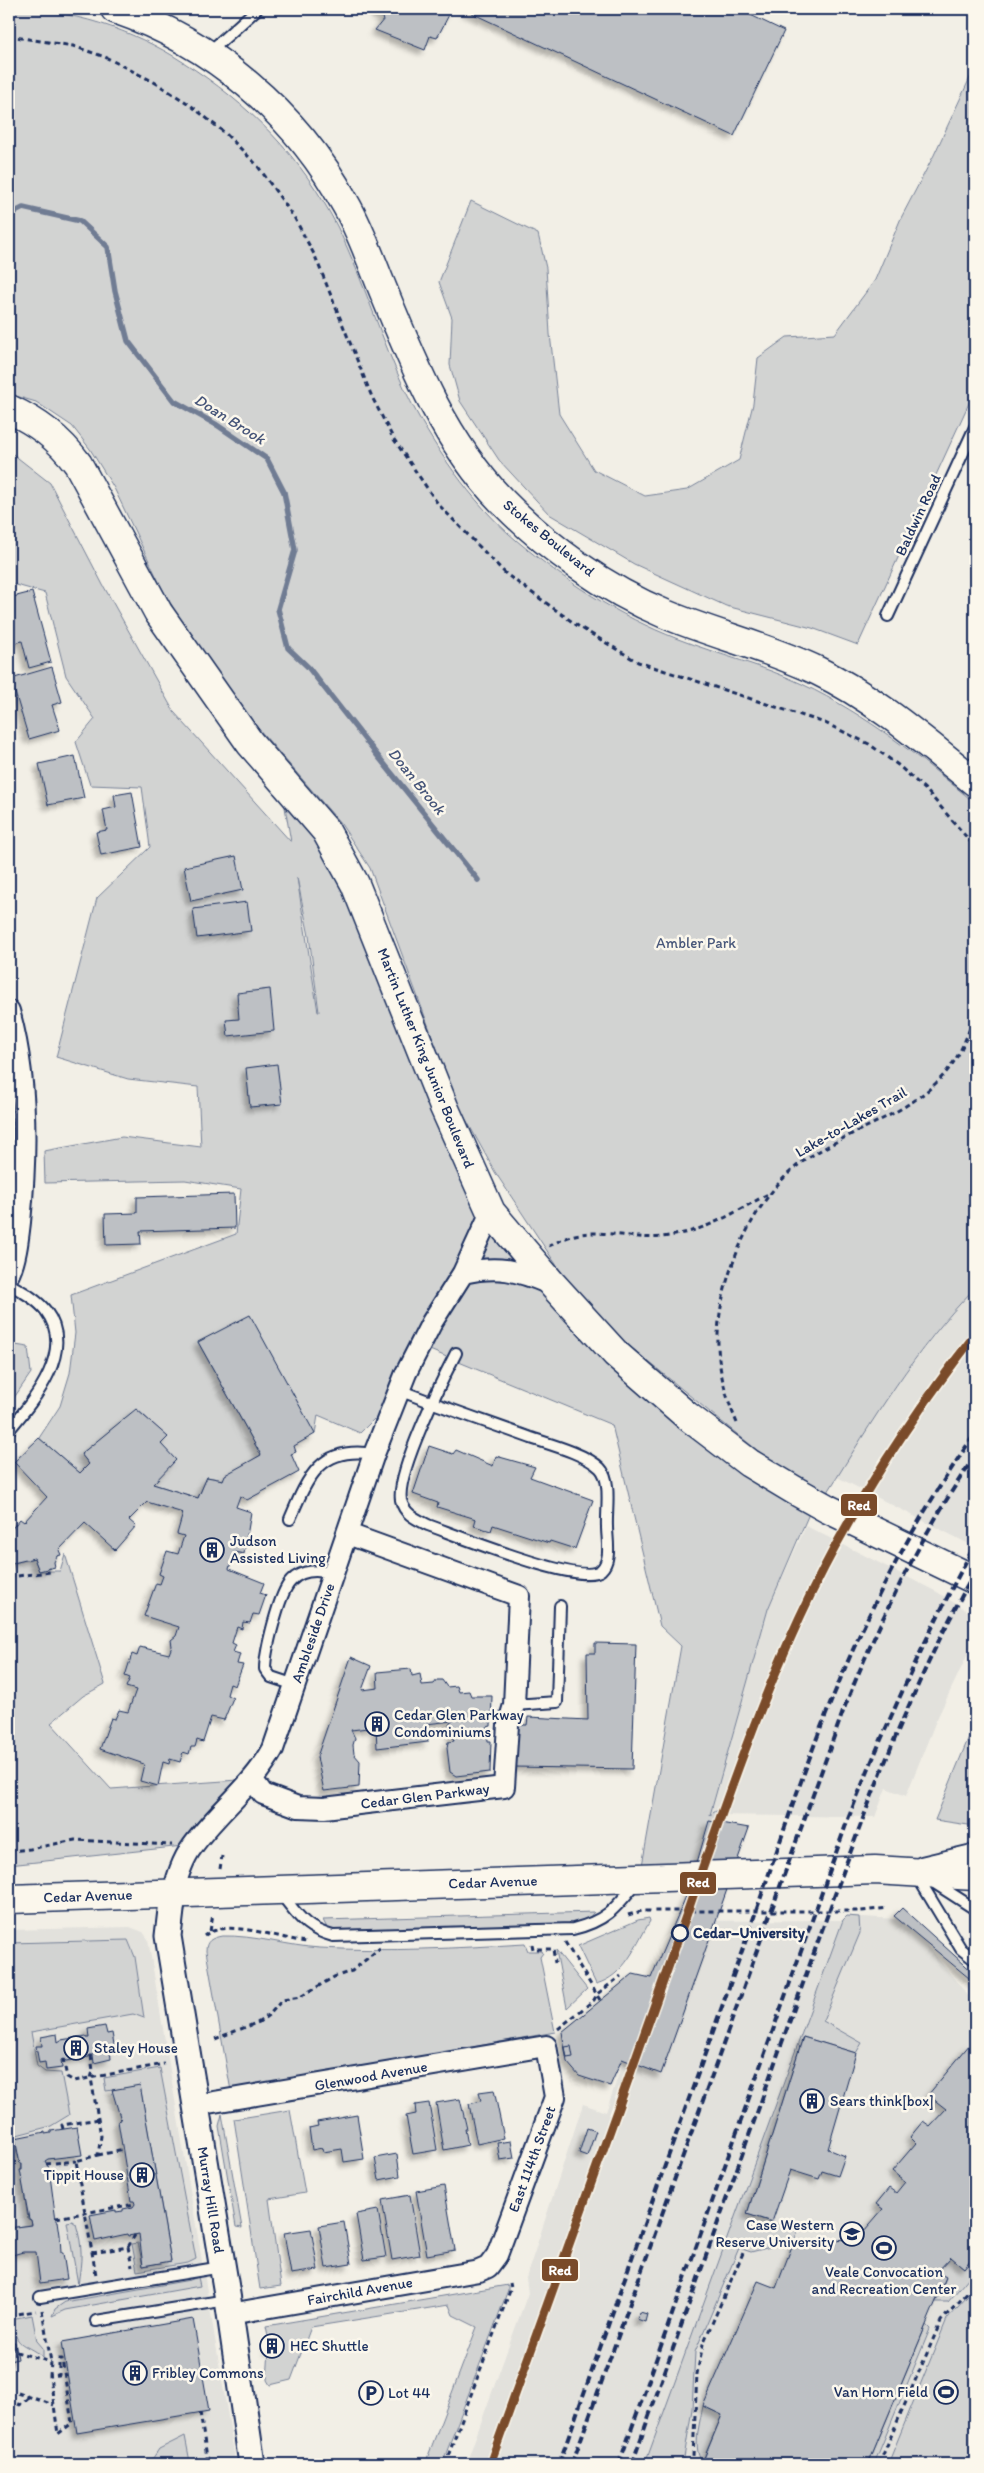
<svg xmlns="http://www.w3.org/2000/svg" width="984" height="2473" font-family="Itim,sans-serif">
<defs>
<filter id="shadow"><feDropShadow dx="-4.5" dy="4.5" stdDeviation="2.5" flood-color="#0004"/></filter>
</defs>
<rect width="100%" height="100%" fill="#f2efe6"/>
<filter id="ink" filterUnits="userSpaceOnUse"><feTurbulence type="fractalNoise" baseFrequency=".02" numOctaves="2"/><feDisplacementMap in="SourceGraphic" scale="10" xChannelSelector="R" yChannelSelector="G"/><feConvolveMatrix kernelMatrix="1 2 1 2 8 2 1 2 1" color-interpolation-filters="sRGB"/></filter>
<g filter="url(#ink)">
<path fill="#e2e1dc" d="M975,1288V1547L837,1477L878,1410L920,1353L958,1305Z
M806,1526L937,1592L967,1611L971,1603L975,1606V1639L935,1723L906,1796L886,1788L875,1817L710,1815L768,1609Z
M847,1916L896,1919L912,1927L975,2004V2464H466L528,2293L526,2278L583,2104L606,2112L651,1978L674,1921L843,1920Z
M130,1927L143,1932L148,1939L236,2464H9V1930Z"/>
<path fill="#d2d3d2" stroke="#768198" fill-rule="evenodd" d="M9,9C69,9 132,29 183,62C248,103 303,158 338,228C364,281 381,339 406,392C431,444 472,503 516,540C565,581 618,616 678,639C719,655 762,665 802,684C869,716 919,757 975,803V1187L969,1195L975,1207V1288C916,1348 872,1421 828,1492L772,1462L722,1422L627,1344L563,1275L495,1172L457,1103L370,868L341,824L206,668L160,584L114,488L90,449L72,426L36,402L9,394Z
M975,67V390L858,645L812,628L726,606L634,564L549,514L499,460L460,401L450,365L452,318L439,282L471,201L538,234L546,268L550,334L559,414L594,470L645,496L687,490L739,460L753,404L758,358L787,337L835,334L875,280L901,218L934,155Z
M9,451L50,483L103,585L174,712L291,842L280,778L326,831L491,1212L616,1354L814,1502L768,1609L710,1815L725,1805L701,1876L640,1877L681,1646L660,1626L612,1425L420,1346L382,1433L374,1419L360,1433L318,1415L315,1434L198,1342L261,1455L223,1480L207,1477L198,1498L153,1484L161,1444L167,1437L137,1409L81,1454L89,1464L80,1473L39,1438L60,1406L70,1373L75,1333L71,1295L236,1234L241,1189L185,1180L45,1183L44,1151L122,1137L201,1147L198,1087L128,1079L56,1057L97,898L150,847L142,787L90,785L76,742L95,719L66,676L45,593L9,583ZM297,878L309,936L319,1012H318Z
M9,1344L28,1347L31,1373L9,1405Z
M65,1554L105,1684L83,1696L51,1723L111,1789L252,1779L192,1845L9,1865V1564L34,1558L39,1571H60Z
M975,1721V1826L935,1820L975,1722Z
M594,1912L588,1919L565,1926L343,1933L328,1930L323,1920Z
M847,1916L859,1917L860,1933L823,2021L862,2043L856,2053L803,2037L747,2214L798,2231L794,2241L751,2252L739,2248L695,2352L692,2409L683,2464H645L843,1920Z
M649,1918L650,1921C636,1945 625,1976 596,1984L578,1946L638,1920Z
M222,1936C255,1935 287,1946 320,1948C389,1952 457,1948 525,1944L528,1951H542L543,1953L540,1957L555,2032L231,2091L206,1951C206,1941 211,1938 222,1936Z
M128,1940L135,1957L144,2018L133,2014L31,2032L37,2066L45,2072L61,2073L69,2115L51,2126L13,2136L20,2164H22L21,2171L28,2219L31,2220L32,2225L9,2228V1943Z
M556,1950L587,1989L567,2008Z
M160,2068L196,2259L188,2263L137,2271L132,2244L138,2243L143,2266L171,2261L140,2086L106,2091L104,2078Z
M290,2110L305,2193L269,2199L281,2286L260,2289L234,2119Z
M222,2114L242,2228L236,2227L219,2126Z
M72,2221L76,2224C83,2248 82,2259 78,2284L67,2222Z
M975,2254V2270L948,2302H936L946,2278L937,2272L951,2257L964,2268Z
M198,2277L200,2286L65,2310L52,2316L55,2309L65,2302L190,2280Z
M508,2285V2290L442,2464H425L477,2327L453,2315L449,2305L311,2327L291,2380L270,2385L267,2380L269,2350H275V2342L269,2341L266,2326Z
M975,2288V2464H888L947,2319Z
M32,2315L37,2341L43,2348V2357C20,2340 18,2350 11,2319Z
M926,2325L930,2329L874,2464H868Z
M703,2406L722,2415L703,2460L712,2464H704C691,2451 700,2422 703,2406Z
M185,2436L190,2462L204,2464H149L159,2449Z"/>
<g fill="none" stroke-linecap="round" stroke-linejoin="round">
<path stroke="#707b93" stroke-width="5.5" d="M9,215L23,208L80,221L108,247L115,291L128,341L174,401L217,425L267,459L284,492L295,550L278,609L288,648L308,667L377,755L478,880"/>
</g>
<path fill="#bdc0c4" stroke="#1b2f5e" filter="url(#shadow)" d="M377,9H452L437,38L430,36L425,50L375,30L384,19L375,12Z
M463,9H738L784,31L734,136Z
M32,592L51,662L29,668L22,641L9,645V598Z
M52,667L62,702L52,705L60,730L29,739L11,679Z
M75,756L84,798L48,805L39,764Z
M132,792L142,847L101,855L96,832L107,830L103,810L116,807L114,795Z
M236,856L243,890L191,901L184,867Z
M247,902L251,931L197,938L193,909Z
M270,989L274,1031L228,1036L226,1020L239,1019L237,993Z
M277,1064L282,1104L250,1107L246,1068Z
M234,1194L235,1228L140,1231L141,1244L106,1245L105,1214L137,1213V1197Z
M250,1315L315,1434L294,1446L296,1452L291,1454L299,1472L247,1500L240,1496L236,1507L251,1512L244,1554L234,1552L229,1569L264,1583L260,1593L266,1595L259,1615L253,1614L250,1623L243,1622L242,1629L237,1627L232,1643L236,1645L233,1652L240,1654L237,1664L243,1665L235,1686L230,1684L227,1695L233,1698L224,1720L211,1717L203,1742L197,1740L195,1747H191L189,1754L183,1752L180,1762L170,1759L169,1764L163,1762L158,1786L140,1781L144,1764L100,1749L111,1718L115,1719L119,1710L128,1712L136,1690L126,1687L130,1678L125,1676L132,1654L137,1656L140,1647L169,1654L172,1646L171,1640L176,1636L179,1627L144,1616L156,1583L160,1584L163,1576L159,1574L167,1551L178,1554L184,1536L177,1534L183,1513L147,1502L129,1520L136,1526L115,1550L85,1523L59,1550L61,1555L57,1556L54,1562L55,1567L39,1571L34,1558L9,1564V1532L20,1519L24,1522L47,1497L14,1462L39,1438L80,1473L89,1464L81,1454L136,1409L168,1437L161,1444L176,1460L153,1484L198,1498L207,1477L223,1480L225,1475L261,1455L198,1342Z
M429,1446L453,1454L456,1450L493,1466L496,1456L535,1467L530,1477L593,1500L575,1549L550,1541L549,1543L493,1525L491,1531L474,1526L476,1519L437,1507L438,1503L413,1494Z
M595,1643L636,1644L632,1769L515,1767L517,1725H527L528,1717L588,1720L587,1653H595Z
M351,1657L371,1666L362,1690L378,1688L377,1672L411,1669L412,1676L420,1674L422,1685L434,1684L437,1680H442L447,1687L457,1686L459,1692L469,1691L471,1696H492L491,1726L487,1727L488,1741H491L490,1772L456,1776L450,1772L447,1748L448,1742L454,1741L449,1725L452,1721L426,1724L428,1742L377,1748L376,1727L351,1730L355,1738L353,1745L354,1754L360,1761L359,1787L324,1791L317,1757Z
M709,1821L749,1828L661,2074L622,2059L610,2086L579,2076L567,2062L562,2032L633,1974L651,1978L690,1887Z
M902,1908L975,1974V1983L894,1916Z
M105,2026L107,2034L112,2033L115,2050L110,2051L111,2059L94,2063L93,2055H89V2057L66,2061L63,2059L61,2060L62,2068L46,2070L45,2062L39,2063L36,2046H42L41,2037L57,2034L58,2042L61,2040L86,2036V2038H89L88,2029Z
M803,2037L856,2053L828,2149L845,2156L838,2176L822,2171L819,2179L790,2170L772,2222L747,2214Z
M970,2044L975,2048V2254L964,2268L951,2257L937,2272L946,2277L868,2464H712L703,2461L722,2415L703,2406L758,2281L776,2288L794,2241L857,2239L883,2209L876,2204L889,2188L896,2193L905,2182L892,2171L916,2143L910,2137L923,2121L930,2126L946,2109L928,2095Z
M571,2046L573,2057L567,2058L565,2047Z
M140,2085L171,2261L143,2266L139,2234L128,2236L127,2234L95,2241L90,2215L116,2210V2212L123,2211V2209L133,2207L135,2204L134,2201H131L118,2121L121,2120L112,2090Z
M494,2090L504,2138L477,2144L469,2104L481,2101L479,2092Z
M460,2099L467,2129H465L468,2145L444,2150L436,2103Z
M429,2103L437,2150L413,2154L406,2116L416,2114L415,2105Z
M357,2115L364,2159L344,2162L342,2149L323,2152L322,2148L312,2150L309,2128L318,2126L317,2122Z
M77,2127L82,2155L48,2159L45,2161L49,2168L56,2221H58L60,2235L61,2253H63L67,2279L40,2283L36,2252H23L9,2256V2228L32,2225L31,2220L29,2219L20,2170H22V2164H20L15,2138L45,2132V2134L51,2133V2131Z
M587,2128L596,2131L587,2156L579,2153Z
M511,2141L514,2158L500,2160L497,2143Z
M397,2154L400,2176L379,2180L375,2158Z
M444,2186L455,2250L427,2255L416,2191Z
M410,2195L420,2255L392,2260L382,2200Z
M378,2210L386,2257L364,2260L356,2214Z
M344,2222L351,2264L326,2268L319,2226Z
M311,2229L318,2270L291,2274L284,2233Z
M640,2312L647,2314L645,2322L637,2319Z
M193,2319L209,2411L77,2433L62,2342Z
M269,2341L275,2342V2350H269Z
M15,2342L18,2359L9,2361V2367V2343Z"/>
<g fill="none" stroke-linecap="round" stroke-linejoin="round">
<g stroke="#1b2f5e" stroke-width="14">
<path id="service" d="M207,54L257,9
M888,616L975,427
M9,1284C21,1291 37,1299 46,1311C76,1351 34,1400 9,1430
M399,1390C442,1407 487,1422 531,1438C549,1444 586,1454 600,1468C612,1480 606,1511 607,1527C607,1540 612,1560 601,1570C582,1587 454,1534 428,1525C416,1519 404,1514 401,1500C396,1473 442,1380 456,1353
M290,1519C308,1476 321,1445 374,1454
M295,1685L271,1677L265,1669C265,1652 279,1593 291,1581C302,1569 320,1570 334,1574
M514,1705L557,1702L560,1606
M917,1876L961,1949L975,1960
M930,1880L975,1909
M281,1894C299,1916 304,1928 333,1936L573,1929C606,1921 616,1908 636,1883
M40,2297L222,2267
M96,2321L227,2300"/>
</g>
<g stroke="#1b2f5e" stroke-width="24">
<path id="minor" d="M9,1011C28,1078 27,1153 20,1222C18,1239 16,1259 9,1274
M463,1273C498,1265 517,1270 550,1284
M252,1779L263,1794L298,1807L324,1808L504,1787L508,1725L514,1705L519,1596L348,1534
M173,1893C177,1878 182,1860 192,1847C216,1813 253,1786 273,1749L374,1454L406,1373L432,1322L463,1273L491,1212
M196,2105L546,2046L555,2097L497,2255L488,2267L479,2271L230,2314"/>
</g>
<g stroke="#1b2f5e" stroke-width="29">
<path id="tertiary" d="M924,1869L975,1857
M173,1893L168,1936L228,2300L252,2464"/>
</g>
<g stroke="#1b2f5e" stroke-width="31">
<path id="secondary" d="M115,9C212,42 296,113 345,203C359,227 369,255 379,280C411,358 442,439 502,501C547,547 605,589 665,614C715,635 768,647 818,671C876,699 925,742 975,782
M9,409C37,422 59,438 78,464L158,612L250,743L326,831L355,884L444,1107L491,1212L553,1285L616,1354L686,1415L749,1463L794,1490L828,1509L975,1580
M9,1899L875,1870L975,1876"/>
</g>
<path stroke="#1b2f5e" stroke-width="3" stroke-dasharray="5 4" stroke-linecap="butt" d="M9,36L73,46L105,57L154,82L189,104L225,133L257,165L294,217L315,256L372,397L393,438L438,504L506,574L578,626L638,662L825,723L869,744L898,765L927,791L975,847
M549,1246C559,1241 570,1235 581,1234C608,1230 635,1240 662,1237C708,1231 729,1215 768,1194
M737,1423C725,1395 717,1365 718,1335C720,1275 755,1194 805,1160C855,1126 921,1113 955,1060C964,1046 969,1030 975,1015
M9,1577L50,1572L48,1568
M9,1851L30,1849L75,1840L172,1845
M220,1869L222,1856
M628,1915L642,1911H861L888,1908
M210,1931L213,1914
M204,1936C227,1917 279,1939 307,1942
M565,1942L600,2000
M532,1944L533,1949H553L555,1963
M558,2029L594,2000L597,1994L621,1976
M215,2039L259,2022L270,2014L282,2000L300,1997L334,1977L352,1971L380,1948
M91,2055L93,2071L91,2078L101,2136L98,2155L76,2161L96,2275
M63,2059L67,2077L74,2081L164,2064
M63,2129L62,2125L99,2119
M98,2155L124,2150
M46,2164L76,2161
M56,2218L135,2204
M128,2247L135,2235
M92,2253L128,2247L132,2267
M42,2310L51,2362L50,2376L58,2434L72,2423L62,2359H59V2375L50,2376
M9,2315L36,2311
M9,2327L13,2351L51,2362
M18,2393L54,2405
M9,2400L20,2405L29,2397
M200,2412L208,2464
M445,2464L511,2288L510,2283
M697,2464L693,2456L694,2435L697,2374L703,2344L743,2253
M879,2464L941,2321L975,2285"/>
<use href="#service" stroke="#fbf7ec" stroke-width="10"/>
<use href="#minor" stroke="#fbf7ec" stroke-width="20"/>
<use href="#tertiary" stroke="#fbf7ec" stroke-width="25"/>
<use href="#secondary" stroke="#fbf7ec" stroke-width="28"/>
<path stroke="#1b2f5e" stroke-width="4" stroke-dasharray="8 4" stroke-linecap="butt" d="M559,2464C621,2288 684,2112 747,1937C782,1838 813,1738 856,1643C889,1570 929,1499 975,1434
M572,2464L845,1706C880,1619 922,1533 975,1456
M619,2464L848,1819C886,1725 926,1634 975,1545
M632,2464C688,2306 745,2147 801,1989C852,1847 901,1703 975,1572"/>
<g stroke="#fbf7ec" stroke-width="12">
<path id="metro-1" d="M490,2464C549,2301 608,2137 666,1973C708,1855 746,1734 799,1619C846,1517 906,1423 975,1335"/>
</g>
<use href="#metro-1" stroke="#7a4b2a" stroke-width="9"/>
</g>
</g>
<defs>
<g id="building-ring" transform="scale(1.25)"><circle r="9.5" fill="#fbf7ec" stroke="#1b2f5e" stroke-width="1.5"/><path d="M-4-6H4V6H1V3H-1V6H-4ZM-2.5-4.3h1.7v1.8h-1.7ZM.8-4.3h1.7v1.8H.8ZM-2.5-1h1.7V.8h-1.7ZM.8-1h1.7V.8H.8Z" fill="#1b2f5e"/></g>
<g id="university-ring" transform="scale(1.25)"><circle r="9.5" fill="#fbf7ec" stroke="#1b2f5e" stroke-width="1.5"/><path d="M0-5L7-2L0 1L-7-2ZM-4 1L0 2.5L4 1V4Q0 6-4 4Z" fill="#1b2f5e"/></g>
<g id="stadium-ring" transform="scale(1.25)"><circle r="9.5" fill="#fbf7ec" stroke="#1b2f5e" stroke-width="1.5"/><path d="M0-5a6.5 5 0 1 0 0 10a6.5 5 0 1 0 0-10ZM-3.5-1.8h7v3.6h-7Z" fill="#1b2f5e"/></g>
<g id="parking-ring" transform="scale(1.25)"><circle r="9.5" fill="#fbf7ec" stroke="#1b2f5e" stroke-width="1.5"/><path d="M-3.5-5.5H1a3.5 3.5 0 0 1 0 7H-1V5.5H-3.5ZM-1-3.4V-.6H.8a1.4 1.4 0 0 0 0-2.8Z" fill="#1b2f5e"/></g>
</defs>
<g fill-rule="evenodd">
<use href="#building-ring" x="212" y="1550"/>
<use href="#building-ring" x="377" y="1724"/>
<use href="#building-ring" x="76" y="2048"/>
<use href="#building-ring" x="812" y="2101"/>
<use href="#building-ring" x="142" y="2175"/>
<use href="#university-ring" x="852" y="2234"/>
<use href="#stadium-ring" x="884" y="2248"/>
<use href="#building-ring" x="272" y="2346"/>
<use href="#building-ring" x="135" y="2373"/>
<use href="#stadium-ring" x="946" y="2392"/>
<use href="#parking-ring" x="371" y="2393"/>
</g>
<circle fill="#fbf7ec" stroke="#1b2f5e" stroke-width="2.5" cx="680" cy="1933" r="8"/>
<g text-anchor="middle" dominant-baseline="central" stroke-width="5" stroke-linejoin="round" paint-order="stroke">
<g font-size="15" fill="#1b2f5e" stroke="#fbf7ec">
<text transform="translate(918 515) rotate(-65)">Baldwin Road</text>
<text transform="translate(549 538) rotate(39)">Stokes Boulevard</text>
<text transform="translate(426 1058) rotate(68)">Martin Luther King Junior Boulevard</text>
<text transform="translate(851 1122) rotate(-30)">Lake-to-Lakes Trail</text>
<text transform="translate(313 1633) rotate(-71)">Ambleside Drive</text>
<text transform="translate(425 1796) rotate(-7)">Cedar Glen Parkway</text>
<text transform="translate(493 1882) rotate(-2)">Cedar Avenue</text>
<text transform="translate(88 1896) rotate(-2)">Cedar Avenue</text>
<text transform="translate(371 2076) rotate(-10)">Glenwood Avenue</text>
<text transform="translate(532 2159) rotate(-70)">East 114th Street</text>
<text transform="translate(211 2200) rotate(81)">Murray Hill Road</text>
<text transform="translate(360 2291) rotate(-10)">Fairchild Avenue</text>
</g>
<g font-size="15" fill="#49587b" stroke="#fbf7ec">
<text x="696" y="943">Ambler Park</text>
</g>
<g font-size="15" fill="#1b2f5e" stroke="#fbf7ec" text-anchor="start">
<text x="230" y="1541">Judson<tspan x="230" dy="17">Assisted Living</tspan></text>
<text x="394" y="1715">Cedar Glen Parkway<tspan x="394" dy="17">Condominiums</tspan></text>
<text x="94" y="2048">Staley House</text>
<text x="830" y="2101">Sears think[box]</text>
<text x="124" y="2175" text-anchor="end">Tippit House</text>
<text x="834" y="2225" text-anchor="end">Case Western<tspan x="834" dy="17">Reserve University</tspan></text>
<text x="884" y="2272" text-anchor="middle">Veale Convocation<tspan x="884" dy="17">and Recreation Center</tspan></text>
<text x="290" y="2346">HEC Shuttle</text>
<text x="152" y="2373">Fribley Commons</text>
<text x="928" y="2392" text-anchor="end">Van Horn Field</text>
<text x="388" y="2393">Lot 44</text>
</g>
<g font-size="15" font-weight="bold" fill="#1b2f5e" stroke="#fbf7ec" text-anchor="start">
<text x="693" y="1933">Cedar–University</text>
</g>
<g font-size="16" font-style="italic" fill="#465579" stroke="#fbf7ec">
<text transform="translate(230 419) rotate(32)">Doan Brook</text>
<text transform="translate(417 781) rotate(51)">Doan Brook</text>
</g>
</g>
<g stroke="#fbf7ec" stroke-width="2">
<rect x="840" y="1493" width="38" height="24" rx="5" fill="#7a4b2a"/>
<rect x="679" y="1871" width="38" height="24" rx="5" fill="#7a4b2a"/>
<rect x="541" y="2258" width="38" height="24" rx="5" fill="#7a4b2a"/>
</g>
<g font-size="14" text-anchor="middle" font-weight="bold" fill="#fff">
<text x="859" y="1510">Red</text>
<text x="698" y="1887">Red</text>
<text x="560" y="2275">Red</text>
</g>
<rect width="984" height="2473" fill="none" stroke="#fbf7ec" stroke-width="30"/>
<rect x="15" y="15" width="954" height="2443" fill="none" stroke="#1b2f5e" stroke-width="2" filter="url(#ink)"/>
</svg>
